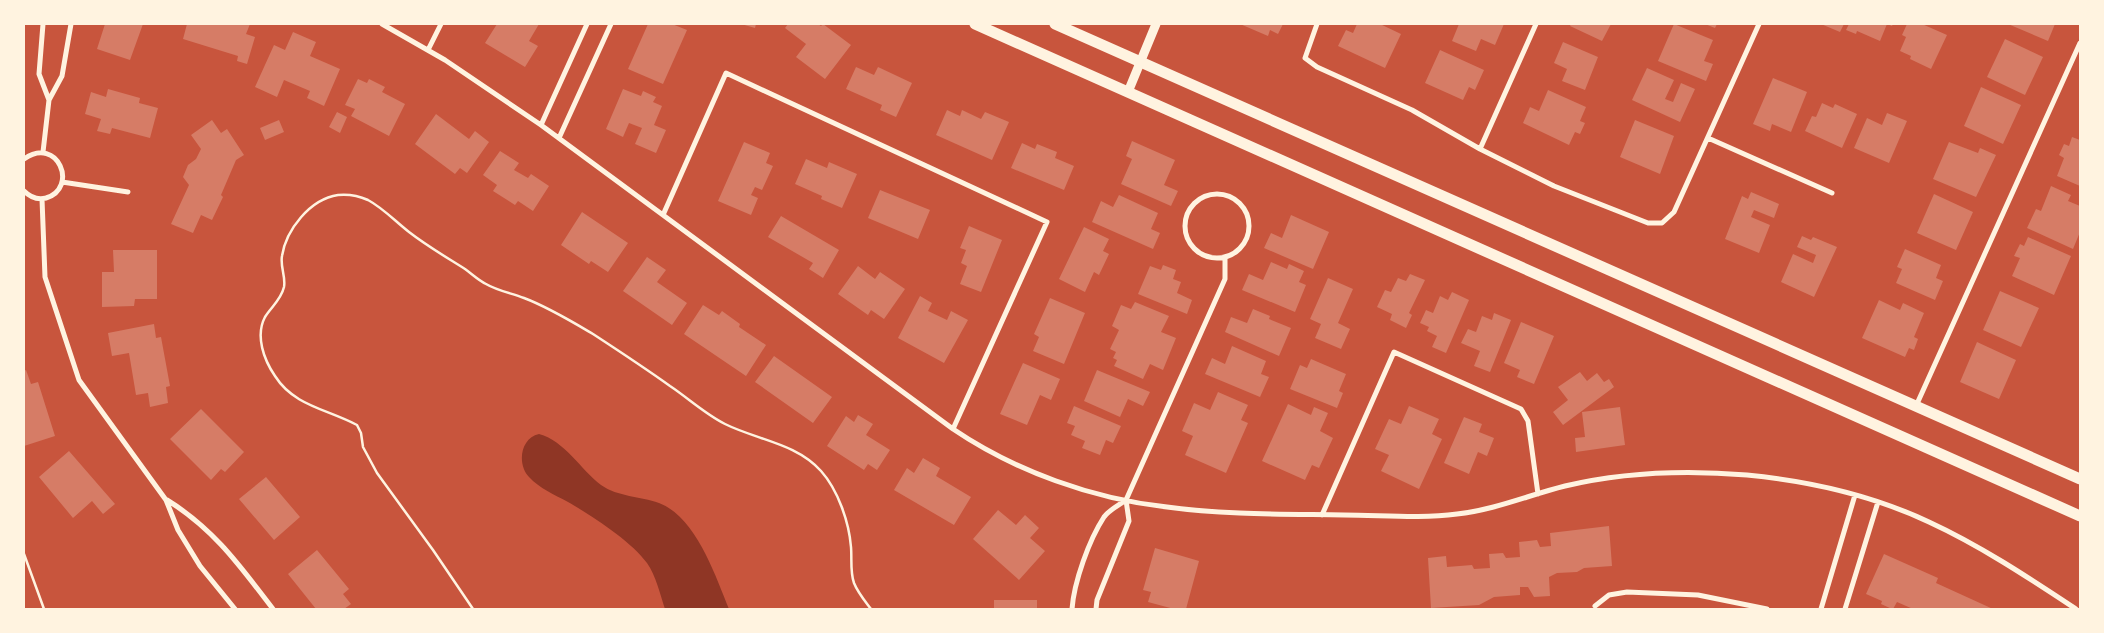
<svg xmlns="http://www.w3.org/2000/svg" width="2104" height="633" font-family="'Times New Roman',serif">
<rect width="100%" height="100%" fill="#c8553d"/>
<path fill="#8f3625" d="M539,434C565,441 581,470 601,485C618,497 640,496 659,503C696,517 715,575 729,609H665C660,594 656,576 647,563C631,541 592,516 568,502C555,495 539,488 529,477C517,465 520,438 539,434Z"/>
<path fill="#d67c66" d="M105,24H143L130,60L97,49Z
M187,24H250L246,34L255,37L247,64L237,61L238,56L183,39Z
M497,24H539L529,41L538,46L525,67L485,43Z
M648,24H672L687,30L663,84L628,69Z
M741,24H756L755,28Z
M788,24H818L821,26L823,24L851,45L825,79L796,57L806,44L785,28Z
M1240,24H1283L1278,34L1270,30L1268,36Z
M1357,24H1380L1401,34L1385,68L1338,46L1346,30L1353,33Z
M1459,24H1504L1495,45L1481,39L1476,51L1452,41Z
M1571,24H1611L1602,41L1570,26Z
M1674,24L1713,40L1704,61L1713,64L1706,81L1658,61Z
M1705,24H1717L1715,28Z
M1821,24H1844L1840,32Z
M1849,24H1893L1892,26L1887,24L1880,41L1857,31L1856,34L1846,30Z
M1907,24H1922L1947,35L1931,69L1910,59L1911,56L1900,51L1906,37L1902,35Z
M2008,24H2055L2048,41Z
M293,32L316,42L310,56L340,69L324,106L307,98L310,91L284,80L277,97L255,87L274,45L285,50Z
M2005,39L2043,57L2025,95L1987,77Z
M1563,42L1598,57L1585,90L1562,81L1567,69L1554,63Z
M1440,50L1484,70L1475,90L1469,87L1463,100L1425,83Z
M856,67L874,75L878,67L912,83L896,117L880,110L882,105L846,89Z
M1647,68L1674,80L1665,99L1673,102L1681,83L1695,89L1680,122L1632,100Z
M1773,78L1807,92L1791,132L1772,124L1770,131L1753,124Z
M358,79L367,83L369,79L385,87L382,92L405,104L389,136L351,116L355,109L345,105Z
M1981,87L2021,105L2003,144L1964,126Z
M108,89L140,98L139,103L158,108L150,138L112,128L110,134L97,131L101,119L85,114L91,92L106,97Z
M623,89L641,96L643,91L656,97L653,102L662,106L654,125L666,130L656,153L635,144L642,128L629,123L623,137L606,129Z
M1548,90L1586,107L1580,121L1585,123L1580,134L1575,132L1569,145L1523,123L1530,107L1539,111Z
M1822,103L1833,108L1835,104L1857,114L1842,148L1805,131L1812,116L1816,117Z
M947,110L960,116L962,110L981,119L985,112L1009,122L992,160L936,135Z
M337,112L347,117L340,133L329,127Z
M1887,113L1907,121L1889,163L1854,148L1867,118L1882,125Z
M436,114L469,139L475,131L489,142L467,173L460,168L455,174L415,144Z
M212,120L221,133L227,129L244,155L236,160L221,195L223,197L212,220L201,215L193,233L171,224L189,185L183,177L188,165L196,159L201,149L191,135Z
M279,120L284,132L265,140L260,128Z
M1635,120L1674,136L1660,174L1620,157Z
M2072,137L2080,140V186L2057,176L2064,158L2059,155L2064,144L2069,146Z
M1132,141L1175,160L1164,185L1178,191L1171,206L1121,184L1132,159L1126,156Z
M744,142L770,153L766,163L773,166L762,190L755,187L751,195L758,198L751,215L718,201Z
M1949,142L1978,153L1980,148L1996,155L1976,197L1933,179Z
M1022,143L1035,149L1037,144L1057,152L1055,158L1074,166L1064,190L1011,168Z
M500,151L519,163L514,170L528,178L531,174L549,186L533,211L518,201L515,205L493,191L497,185L483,175Z
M806,159L827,168L829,162L857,174L842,208L821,199L822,196L795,184Z
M2051,186L2071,195L2068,201L2080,206V232L2073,249L2027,228L2036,209L2041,211Z
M880,190L930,210L918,239L868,218Z
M1751,192L1779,204L1774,218L1754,210L1751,217L1770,225L1759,253L1725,239L1742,196L1748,199Z
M1934,194L1973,212L1956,250L1917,233Z
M1119,195L1158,213L1151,229L1160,233L1153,249L1092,222L1101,201L1113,207Z
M582,212L628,243L608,272L591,261L589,264L561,245Z
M1291,215L1329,232L1313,269L1264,248L1271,233L1282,238Z
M781,216L839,250L823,278L809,269L813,263L768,237Z
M969,226L1002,240L981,292L960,284L967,266L961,263L966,250L960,248Z
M1084,227L1109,239L1103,251L1109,254L1099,275L1094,272L1085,292L1059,279Z
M1802,236L1811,240L1813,237L1837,247L1814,297L1781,282L1793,254L1813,263L1816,255L1797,247Z
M2028,237L2071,256L2054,295L2012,276L2020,258L2014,256L2020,244L2024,246Z
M1905,249L1941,265L1936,278L1943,281L1935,300L1896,283L1902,269L1897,267Z
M113,250H157V299H135L134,306L102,307V272H114Z
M647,257L666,270L657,282L687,303L672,325L623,291Z
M1271,262L1287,269L1289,264L1304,271L1299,282L1306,285L1295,312L1242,290L1249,274L1263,280Z
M1163,265L1176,270L1173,279L1181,282L1177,293L1192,300L1187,314L1138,294L1150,266L1161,270Z
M858,266L875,279L880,272L905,289L884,319L871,310L868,315L838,294Z
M1410,274L1425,280L1409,313L1412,315L1406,328L1390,320L1392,314L1377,307L1385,290L1391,292L1398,278L1406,281Z
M1328,278L1353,289L1338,323L1350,329L1341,349L1315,338L1321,324L1310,319Z
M2000,291L2039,308L2021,347L1983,330Z
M1452,292L1469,300L1446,353L1432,347L1437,336L1427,331L1429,327L1420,323L1426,310L1433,313L1440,296L1448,300Z
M920,296L932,303L928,311L947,320L951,311L968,320L944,363L898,338Z
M1050,298L1085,313L1064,364L1033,351L1039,337L1034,334Z
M1879,300L1900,310L1903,303L1924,313L1914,337L1918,339L1914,350L1909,348L1905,357L1862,338Z
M1135,302L1169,316L1161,332L1176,338L1163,370L1150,364L1143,379L1114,366L1117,360L1113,358L1116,352L1110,349L1119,330L1112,326L1121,305L1131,309Z
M703,305L719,315L722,311L740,324L739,327L766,345L746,376L684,334Z
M1253,309L1270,316L1269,319L1291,328L1279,356L1225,332L1231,317L1247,323Z
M1494,313L1511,320L1490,372L1474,366L1480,351L1461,343L1468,329L1476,332L1482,316L1492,320Z
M1521,322L1554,336L1534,384L1517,377L1520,370L1504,363Z
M154,324L156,338L161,337L170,386L166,387L168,403L150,407L148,393L136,395L129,353L112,356L108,333Z
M1977,342L2016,360L1999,399L1960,382Z
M1232,346L1266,361L1261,374L1269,377L1260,397L1205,374L1212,358L1225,364Z
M774,356L832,397L813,423L755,382Z
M1311,359L1346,374L1339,391L1343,393L1337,408L1290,389L1300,365L1307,368Z
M1023,363L1060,379L1051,400L1040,395L1027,425L1000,414Z
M26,370L31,384L38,382L55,436L24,446V371Z
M1097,370L1150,392L1143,406L1128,399L1120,417L1084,401Z
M1580,372L1587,381L1597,373L1604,382L1609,379L1614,387L1563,425L1553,412L1568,400L1558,387Z
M1218,392L1248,405L1241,420L1248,423L1226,473L1185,455L1193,436L1182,431L1194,403L1210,410Z
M1288,404L1311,415L1314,407L1328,413L1320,431L1333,438L1319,468L1312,465L1305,480L1262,461Z
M1074,406L1121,426L1113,443L1106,440L1100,455L1082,448L1085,441L1071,435L1075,426L1067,423Z
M1409,406L1439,419L1432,434L1442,439L1419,489L1381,471L1389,455L1375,449L1389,419L1401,424Z
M1620,407L1625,445L1576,452L1575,438L1585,437L1582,412Z
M201,409L244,452L225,472L221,469L211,480L170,439Z
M858,415L873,424L866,435L890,450L877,470L868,464L864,470L827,446L846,416L854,422Z
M1464,417L1482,424L1479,432L1494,438L1487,456L1478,452L1469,474L1444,463Z
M69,451L115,504L103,514L92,501L73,518L39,477Z
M923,458L940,468L936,476L971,497L954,525L894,490L907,468L914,473Z
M266,477L300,517L274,540L239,499Z
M998,510L1016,525L1025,515L1039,528L1030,538L1045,551L1019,580L973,539Z
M1609,526L1612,566L1584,568L1577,572L1557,573L1549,577L1550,596L1534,597L1528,587H1520V595L1494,597L1479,605L1431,608L1428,558L1446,556L1447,567L1472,565L1474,569L1490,568L1489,554L1503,553L1506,558L1520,557L1519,542L1537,540L1540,547L1551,546L1550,533Z
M1155,548L1199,561L1186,609H1174L1148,602L1151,592L1143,590Z
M317,550L349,589L343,594L351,604L344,609H316L288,574Z
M1884,554L1938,578L1936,583L1993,609H1913L1897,602L1893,609H1892L1881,604L1882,601L1866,594Z
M994,600H1037V609H994Z"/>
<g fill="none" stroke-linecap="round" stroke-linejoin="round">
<path stroke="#fff3e0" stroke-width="2.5" d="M24,554L44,609
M473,609L433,550L377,473L363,447L361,433L357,425C327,409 294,406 275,376C264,360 255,336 265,317C271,307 281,300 284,287C286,277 280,267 282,256C286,230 310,199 338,195C348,194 359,196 368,200C383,208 396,222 409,232C427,246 446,257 465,269C472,274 478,280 486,284C498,291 511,293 524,298C548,307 571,321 593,334C619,351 645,368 670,386C688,398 705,414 725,424C757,440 796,443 821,471C838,490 849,522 851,547C852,559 850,572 854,583C858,593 865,601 871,609"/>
<path stroke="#fff3e0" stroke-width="5" d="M43,24L39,74L49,100
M382,24L445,60L541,125L953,429C1015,471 1093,499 1167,507C1226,515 1286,514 1344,515C1381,515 1420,519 1457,514C1494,510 1529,495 1565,486C1624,472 1687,470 1747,475C1809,481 1872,495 1929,522C1981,546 2029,578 2076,609
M1317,24L1305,58L1317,67L1412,110L1480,149L1554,186L1648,223H1662L1674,212L1759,24
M428,50L441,24
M541,125L587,24
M559,138L611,24
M1708,138L1832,193
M1480,149L1536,24
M43,152L49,100L62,76L71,24
M24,159C58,135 79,188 46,198C38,200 30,197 24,191
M62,182L128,192
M1185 226a32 32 0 1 1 64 0a32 32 0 1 1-64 0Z
M42,199L45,277L79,380L166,500L178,530L200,566L235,609
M663,215L726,73L1047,222L953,429
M1916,406L2080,43
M167,500C214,529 240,566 273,609
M1322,515L1394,352L1521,409L1528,421L1538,494
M1595,606L1609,595L1627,592L1698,595L1767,609
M1072,609C1074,582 1089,540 1104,517C1109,510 1119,505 1126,500L1225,279V257
M1096,609L1097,600L1129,521L1126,500
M1821,609L1855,495
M1845,609L1878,502"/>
<path stroke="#fff3e0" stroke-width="9" d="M1128,92L1156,24"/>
<path stroke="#fff3e0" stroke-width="11" d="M975,24L2080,516
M1055,24L2080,479"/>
</g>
<rect width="2104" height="633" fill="none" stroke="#fff3e0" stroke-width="50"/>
</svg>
